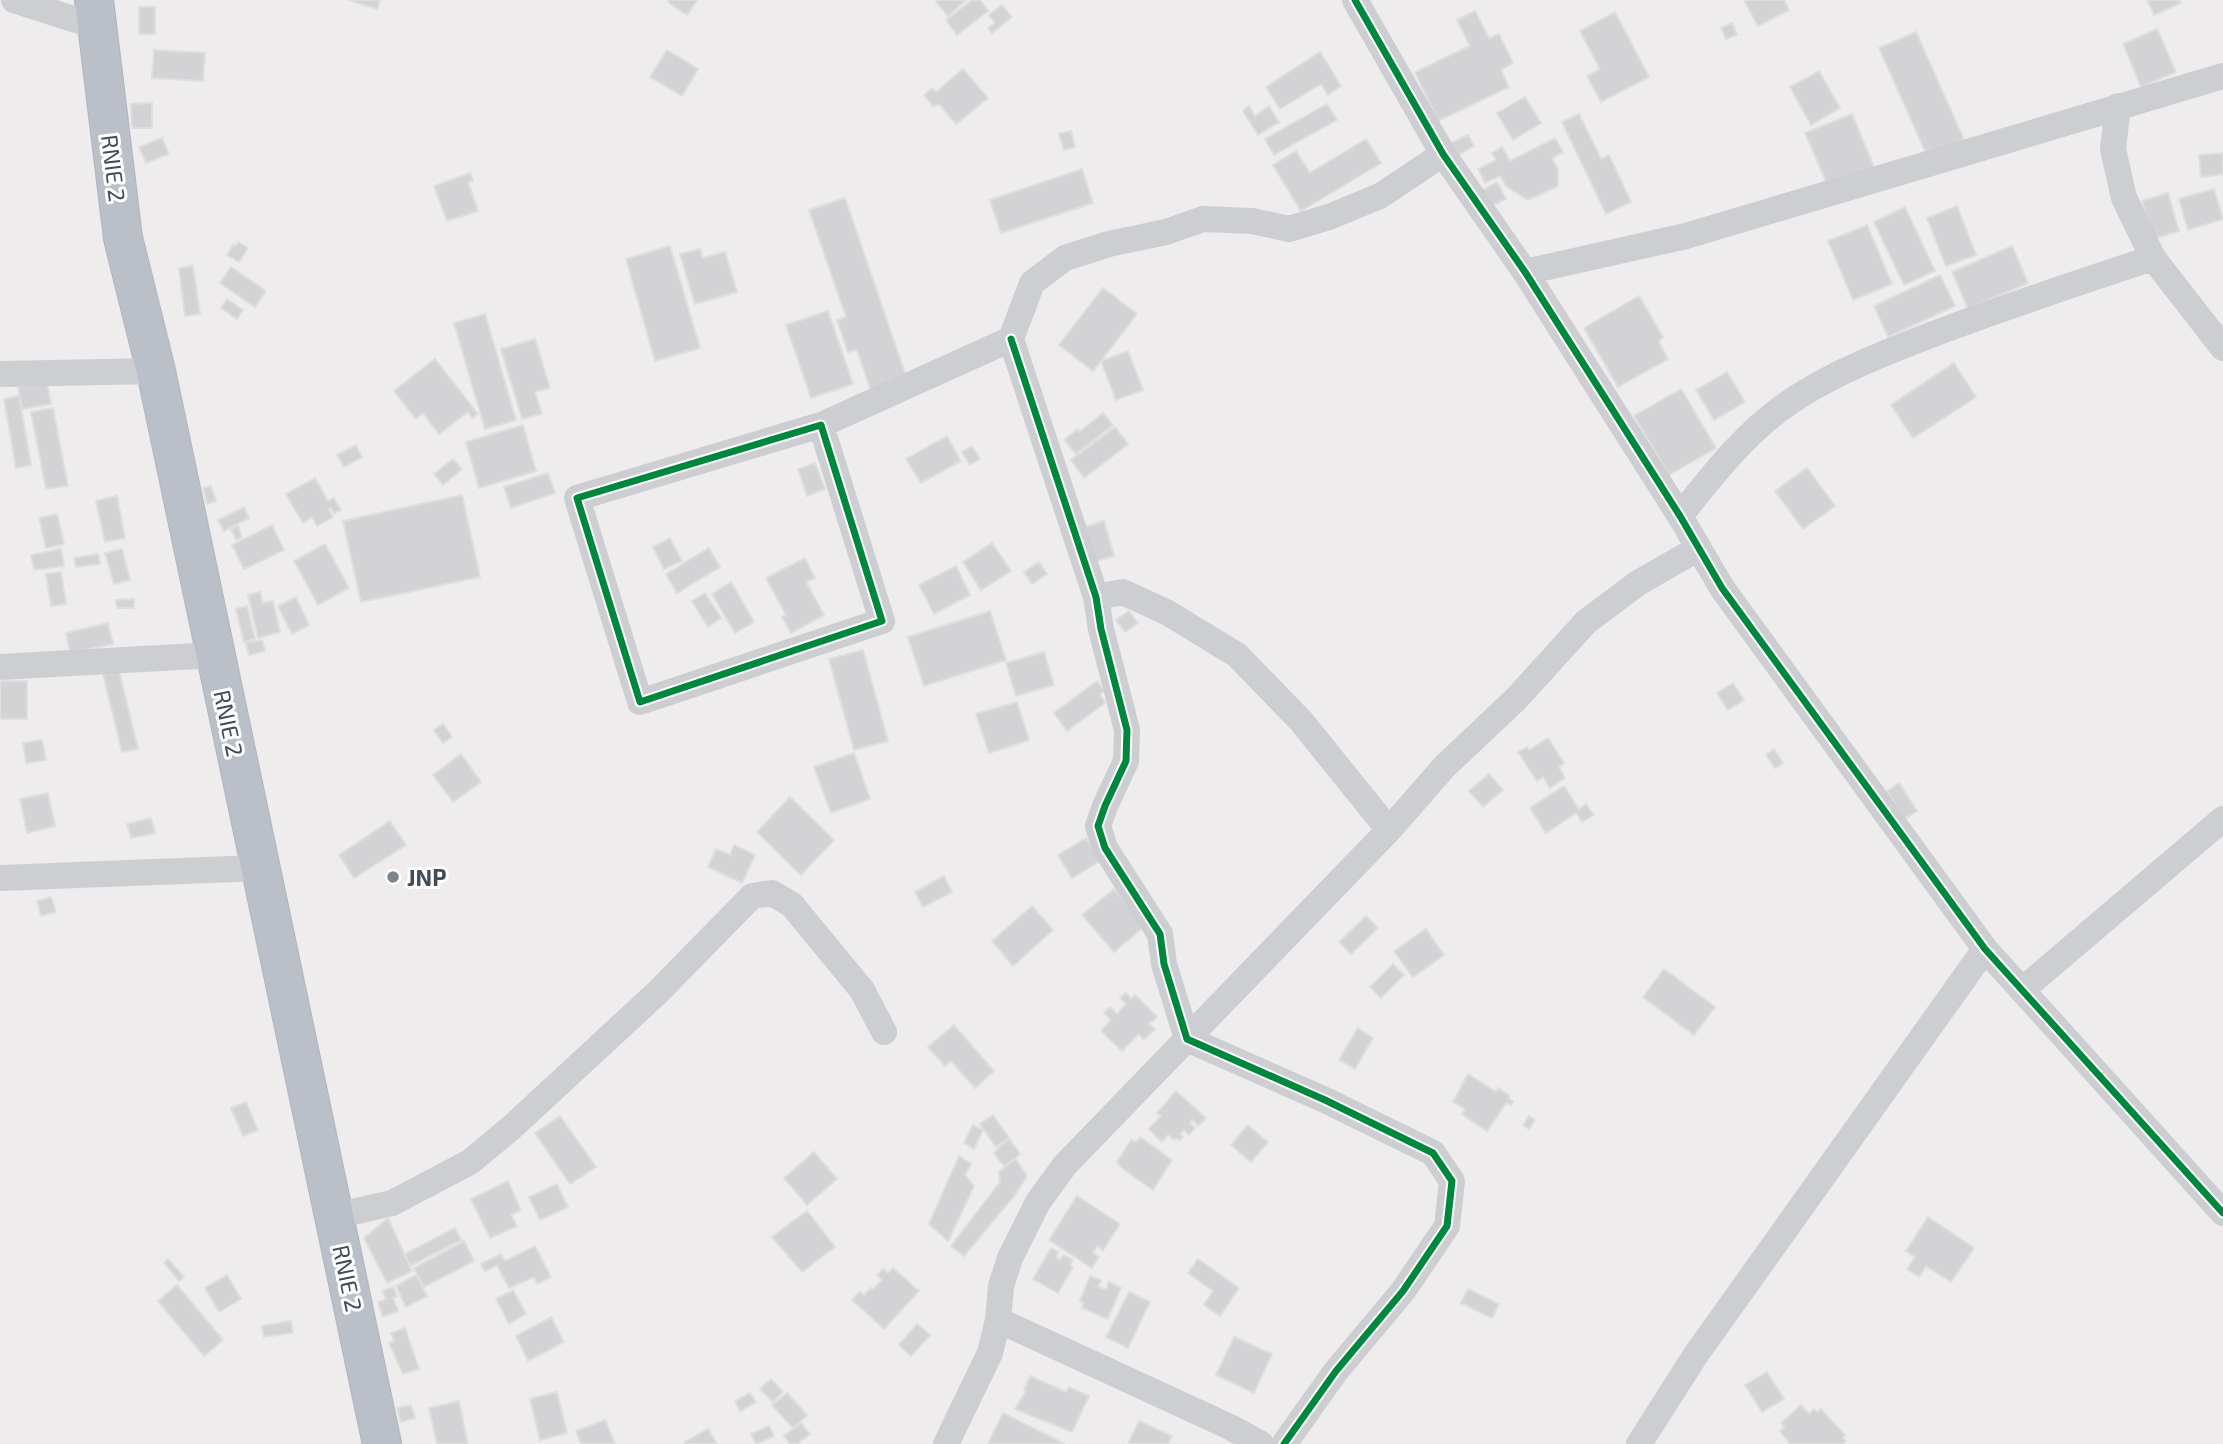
<svg xmlns="http://www.w3.org/2000/svg" width="2223" height="1444" font-family="'Exo 2',sans-serif">
<rect width="100%" height="100%" fill="#eeecec"/>
<path fill="#d3d3d5" stroke="#dededf" stroke-width="2" d="M349,0H380L377,9Z
M669,0H697L687,15L668,2Z
M938,0H966L948,16L936,2Z
M972,0H980L988,11L957,35L946,20Z
M1744,0H1784L1789,10L1758,26Z
M2147,0H2179L2181,3L2154,15Z
M1002,5L1012,17L992,33L988,28L995,23L989,15Z
M139,7H155V34H139Z
M1475,11L1489,38L1499,34L1513,63L1501,70L1509,87L1438,121L1415,72L1470,46L1457,20Z
M1615,12L1649,77L1601,102L1587,76L1600,69L1580,31Z
M1732,23L1737,35L1726,39L1721,28Z
M2157,29L2176,72L2141,87L2123,44Z
M1916,32L1966,144L1925,151L1879,48Z
M154,50L205,53L203,81L152,78Z
M667,50L698,69L682,96L650,77Z
M1320,52L1341,86L1328,95L1321,84L1280,109L1266,87Z
M963,69L988,98L956,124L939,104L933,106L924,95L932,88L936,92Z
M1819,71L1840,108L1811,125L1790,87Z
M1525,97L1541,123L1513,140L1497,113Z
M152,103V128H132L131,104Z
M1327,104L1337,120L1274,155L1265,139Z
M1249,106L1255,116L1269,106L1279,122L1258,135L1243,111Z
M1579,114L1601,159L1609,155L1631,202L1606,214L1562,122Z
M1852,114L1874,167L1828,186L1805,133Z
M1071,131L1075,147L1064,150L1059,134Z
M1468,135L1474,146L1458,155L1451,143Z
M162,138L169,154L146,163L139,147Z
M1555,138L1563,152L1552,158L1558,169V186L1528,200L1506,186L1500,176L1485,183L1478,169L1496,160L1492,153L1502,147L1510,161Z
M1366,139L1381,163L1301,211L1273,165L1296,151L1310,173Z
M2223,153V174L2201,177L2199,155Z
M1082,169L1093,203L1001,233L990,200Z
M470,173L473,181L468,182L478,211L447,221L434,186Z
M1497,182L1506,199L1486,209L1478,193Z
M2214,189L2223,219L2188,230L2179,199Z
M2168,193L2179,231L2153,239L2142,201Z
M845,198L907,379L871,391L857,350L848,352L837,320L846,317L809,210Z
M1957,206L1976,255L1946,266L1927,218Z
M1905,207L1935,271L1904,285L1874,222Z
M1867,225L1892,284L1853,300L1828,241Z
M238,242L248,248L239,262L227,255L233,245L236,246Z
M670,246L700,348L655,361L626,259Z
M2012,246L2028,283L1968,309L1952,272Z
M700,249L702,258L725,252L737,292L695,304L680,254Z
M193,266L200,314L185,316L179,268Z
M231,267L266,291L255,307L220,283Z
M1940,275L1955,306L1888,337L1874,306Z
M1103,288L1137,314L1093,371L1059,345Z
M1639,296L1663,337L1659,342L1668,359L1618,387L1584,328Z
M227,299L243,310L237,319L221,308Z
M828,311L853,384L811,398L786,325Z
M485,314L516,420L485,429L454,323Z
M535,339L550,388L535,392L542,414L522,419L501,349Z
M1128,351L1143,390L1116,400L1101,361Z
M435,359L478,414L472,418L468,412L439,434L423,413L416,419L394,391Z
M1954,363L1976,397L1913,438L1891,405Z
M1727,372L1745,402L1714,420L1696,390Z
M47,382L51,404L22,409L18,387Z
M1681,389L1716,448L1669,475L1634,416Z
M19,396L31,465L16,468L4,399Z
M53,408L68,486L46,489L31,412Z
M1103,413L1113,425L1076,454L1064,440L1078,429L1079,432Z
M523,425L536,471L479,488L466,442Z
M1115,427L1128,444L1084,478L1071,460Z
M947,436L961,461L921,483L906,459Z
M356,445L362,457L344,467L337,455Z
M972,446L980,459L970,465L962,452Z
M453,459L462,469L443,485L434,474Z
M815,463L825,489L807,496L798,469Z
M1807,468L1835,506L1803,529L1775,491Z
M548,473L555,493L511,508L504,487Z
M315,478L328,501L334,498L341,510L334,513L331,508L328,509L333,517L317,526L312,517L303,523L286,494Z
M211,486L216,501L207,504L203,488Z
M462,495L480,577L361,602L343,521Z
M117,496L125,538L105,542L96,501Z
M244,507L249,518L224,531L218,520Z
M57,514L64,544L46,548L39,518Z
M1104,521L1114,556L1096,561L1085,527Z
M272,525L284,550L244,569L232,545Z
M238,526L242,537L236,540L231,529Z
M670,538L682,561L664,569L653,547Z
M992,543L1011,571L981,590L963,562Z
M325,544L349,588L318,605L294,561Z
M709,548L720,567L677,593L666,574Z
M61,549L64,566L34,570L31,555Z
M122,549L130,580L114,584L105,553Z
M98,554L100,564L76,567L74,558Z
M805,558L815,578L806,582L824,615L791,633L782,617L786,615L766,578Z
M1039,562L1047,574L1032,584L1024,572Z
M956,566L970,595L934,614L919,585Z
M61,572L66,604L51,606L46,574Z
M731,582L754,622L735,633L712,594Z
M260,592L263,603L273,601L280,632L258,638L248,595Z
M705,593L721,618L708,627L692,601Z
M296,597L309,625L292,634L278,606Z
M134,599V608H117L116,600Z
M247,606L255,639L244,642L236,609Z
M990,611L1006,660L924,686L908,637Z
M1129,611L1138,623L1125,632L1116,620Z
M108,623L113,644L70,653L66,633Z
M262,640L265,651L249,655L246,643Z
M863,650L888,741L854,750L829,659Z
M1044,652L1054,685L1016,696L1006,663Z
M119,671L138,749L122,752L103,674Z
M0,681H27V719H0Z
M1097,681L1105,691L1100,694L1105,703L1067,731L1054,713Z
M1733,683L1744,700L1728,710L1717,693Z
M1017,702L1029,740L989,753L976,714Z
M443,724L452,737L443,743L434,730Z
M1548,738L1564,763L1559,767L1565,778L1550,788L1543,777L1537,781L1518,752L1527,747L1529,750Z
M42,740L46,760L26,763L23,743Z
M1774,749L1783,763L1775,768L1766,755Z
M854,753L870,799L831,813L814,767Z
M461,754L481,782L453,802L433,775Z
M1489,774L1503,790L1483,807L1469,791Z
M1899,783L1917,811L1904,819L1887,791Z
M1564,786L1579,809L1586,804L1594,815L1582,822L1576,813L1546,833L1530,808Z
M48,793L55,826L27,833L20,799Z
M790,797L834,840L801,875L757,832Z
M151,818L155,833L131,838L127,824Z
M390,821L406,845L354,878L339,855Z
M1086,838L1100,861L1072,878L1058,855Z
M734,845L755,855L742,883L708,867L716,849L730,855Z
M944,876L952,892L923,907L915,892Z
M1114,889L1145,926L1114,952L1082,915Z
M51,897L56,912L41,916L37,901Z
M1032,906L1053,930L1013,966L992,941Z
M1366,916L1378,928L1351,954L1339,942Z
M1426,929L1444,955L1413,977L1394,951Z
M1393,964L1404,975L1381,998L1370,987Z
M1664,969L1715,1007L1694,1035L1643,997Z
M1126,993L1131,999L1135,995L1157,1017L1149,1024L1155,1029L1144,1040L1139,1034L1122,1051L1101,1031L1111,1020L1104,1013L1110,1007L1117,1014L1126,1004L1120,998Z
M954,1025L994,1071L975,1088L951,1061L945,1066L928,1047Z
M1358,1028L1373,1038L1355,1069L1339,1060Z
M1468,1074L1496,1092L1498,1088L1510,1096L1508,1099L1513,1101L1511,1105L1506,1103L1487,1131L1462,1114L1465,1109L1453,1102Z
M1176,1091L1206,1118L1198,1126L1192,1120L1190,1123L1195,1128L1189,1135L1184,1130L1180,1134L1183,1137L1179,1140L1176,1138L1174,1140L1168,1135L1162,1142L1149,1129L1161,1116L1157,1113Z
M246,1102L258,1130L243,1136L231,1108Z
M993,1115L1009,1138L996,1147L980,1124Z
M560,1116L596,1167L570,1184L535,1133Z
M1529,1116L1535,1120L1529,1129L1523,1125Z
M973,1125L983,1130L974,1149L964,1143Z
M1248,1125L1268,1142L1251,1162L1231,1145Z
M1140,1137L1172,1160L1153,1190L1122,1168L1117,1162L1131,1140L1136,1142Z
M1009,1138L1020,1154L1005,1167L994,1153Z
M814,1152L837,1179L807,1205L784,1178Z
M959,1156L971,1164L965,1175L974,1186L948,1241L929,1224Z
M1015,1158L1027,1176L1015,1195L964,1256L951,1246L1000,1182L999,1172Z
M508,1181L521,1210L511,1215L517,1226L490,1238L471,1199Z
M557,1184L568,1207L540,1220L529,1197Z
M1077,1196L1120,1224L1103,1250L1097,1246L1093,1253L1099,1257L1092,1268L1049,1240Z
M807,1211L835,1247L802,1272L772,1237Z
M1928,1217L1974,1248L1951,1282L1926,1266L1919,1277L1907,1269L1915,1257L1906,1251Z
M388,1218L412,1271L387,1283L364,1238Z
M455,1228L461,1240L410,1266L405,1254Z
M464,1241L474,1261L424,1287L414,1268Z
M535,1246L551,1277L537,1284L534,1277L509,1288L497,1265L485,1271L481,1264L501,1254L505,1261Z
M1051,1248L1058,1252L1056,1257L1060,1260L1063,1255L1073,1260L1070,1265L1073,1267L1058,1293L1033,1279Z
M168,1259L184,1277L179,1281L164,1263Z
M1198,1259L1239,1288L1220,1316L1204,1305L1213,1291L1188,1273Z
M893,1268L919,1291L884,1329L852,1300L860,1291L864,1295L871,1288L873,1290L882,1280L877,1275L883,1269L888,1273Z
M227,1275L241,1299L219,1312L205,1288Z
M416,1275L427,1296L406,1307L396,1286Z
M1090,1276L1101,1280L1098,1287L1106,1290L1109,1282L1121,1288L1108,1319L1082,1308L1084,1303L1080,1301Z
M177,1285L223,1340L204,1356L158,1301Z
M393,1287L397,1296L393,1298L398,1311L383,1317L378,1302L386,1299L382,1291Z
M1468,1289L1499,1304L1492,1318L1461,1303Z
M513,1290L526,1314L509,1324L496,1299Z
M1129,1292L1150,1302L1128,1348L1106,1337Z
M551,1317L564,1342L528,1361L516,1336Z
M291,1321L293,1333L264,1337L262,1326Z
M917,1324L930,1335L911,1356L899,1345Z
M405,1328L419,1369L403,1374L389,1343L394,1341L391,1333Z
M1234,1337L1272,1354L1254,1393L1216,1375Z
M1767,1372L1784,1399L1762,1412L1745,1385Z
M1030,1376L1066,1392L1069,1387L1089,1396L1072,1432L1015,1409L1026,1391L1024,1390Z
M771,1379L783,1392L773,1402L760,1389Z
M557,1392L567,1433L540,1440L530,1399Z
M750,1393L756,1402L740,1411L735,1401Z
M787,1393L807,1415L793,1428L772,1405Z
M459,1401L468,1444H437L429,1408Z
M411,1405L415,1418L401,1422L397,1408Z
M1801,1405L1809,1414L1814,1409L1817,1412L1821,1409L1845,1435L1843,1438L1846,1441L1843,1444H1790L1780,1431L1785,1427L1781,1423Z
M1003,1413L1065,1444H988Z
M605,1420L615,1444H581L576,1431Z
M1139,1421L1172,1436L1168,1444H1128Z
M801,1423L810,1434L797,1444H790L784,1436Z
M769,1426L774,1436L756,1444L751,1434Z
M708,1429L717,1444H686L685,1442Z"/>
<g fill="none" stroke-linecap="round" stroke-linejoin="round">
<g stroke="#b1b4bd" stroke-width="40">
<path id="highway" d="M94,0L123,238L156,371L382,1444"/>
</g>
<path stroke="#cdced2" stroke-width="26" d="M14,0L95,26
M1355,0L1443,154L1525,272L1680,516L1722,588L1985,949L2223,1213
M2118,106L2113,149L2124,198L2153,258L2223,348
M1525,272L1686,236L2223,76
M1011,339L1096,597L1101,629L1127,730L1126,761L1105,806L1098,826L1105,848L1160,934L1164,964L1187,1039L1325,1100L1433,1153L1452,1181L1447,1226L1403,1291L1336,1371L1284,1444
M0,374L156,371
M821,425L882,621L640,702L577,498Z
M821,425L1011,339L1032,283L1065,258L1109,244L1166,232L1203,219L1252,221L1289,229L1329,217L1380,196L1443,154
M1680,516C1714,473 1749,428 1796,398C1840,370 1887,352 1936,333C2008,306 2080,282 2153,258
M1096,597L1123,592L1168,613L1237,655L1301,721L1389,830
M0,667L215,655
M0,878L259,868
M2022,990L2223,819
M335,1216L392,1203L470,1162L511,1128L658,992L752,896L772,893L792,905L862,990L884,1032
M998,1320L1230,1427L1261,1444
M946,1444L990,1353L998,1320L1001,1286L1010,1258L1038,1202L1065,1165L1389,830L1445,766L1516,699L1586,622L1638,583L1699,548
M1639,1444L1695,1356L1985,949"/>
<use href="#highway" stroke="#bbbfc7" stroke-width="38"/>
<g stroke="#fff" stroke-width="11">
<path id="cycleway" d="M1355,0L1443,154L1525,272L1680,516L1722,588L1985,949L2223,1213
M1011,339L1096,597L1101,629L1127,730L1126,761L1105,806L1098,826L1105,848L1160,934L1164,964L1187,1039L1325,1100L1433,1153L1452,1181L1447,1226L1403,1291L1336,1371L1284,1444
M821,425L882,621L640,702L577,498Z"/>
</g>
<use href="#cycleway" stroke="#00873e" stroke-width="7"/>
</g>
<circle fill="#7e838d" stroke="#fff" stroke-width="2.5" cx="393" cy="877" r="7"/>
<g text-anchor="middle" dominant-baseline="central" stroke-width="6" stroke-linejoin="round" paint-order="stroke">
<g font-size="23" fill="#424b5a" stroke="#fff">
<text transform="translate(114 168) rotate(83)">RNIE 2</text>
<text transform="translate(229 723) rotate(78)">RNIE 2</text>
<text transform="translate(348 1278) rotate(78)">RNIE 2</text>
</g>
<g font-size="23" font-weight="bold" fill="#424b5a" stroke="#fff" text-anchor="start">
<text x="407" y="877">JNP</text>
</g>
</g>
</svg>
